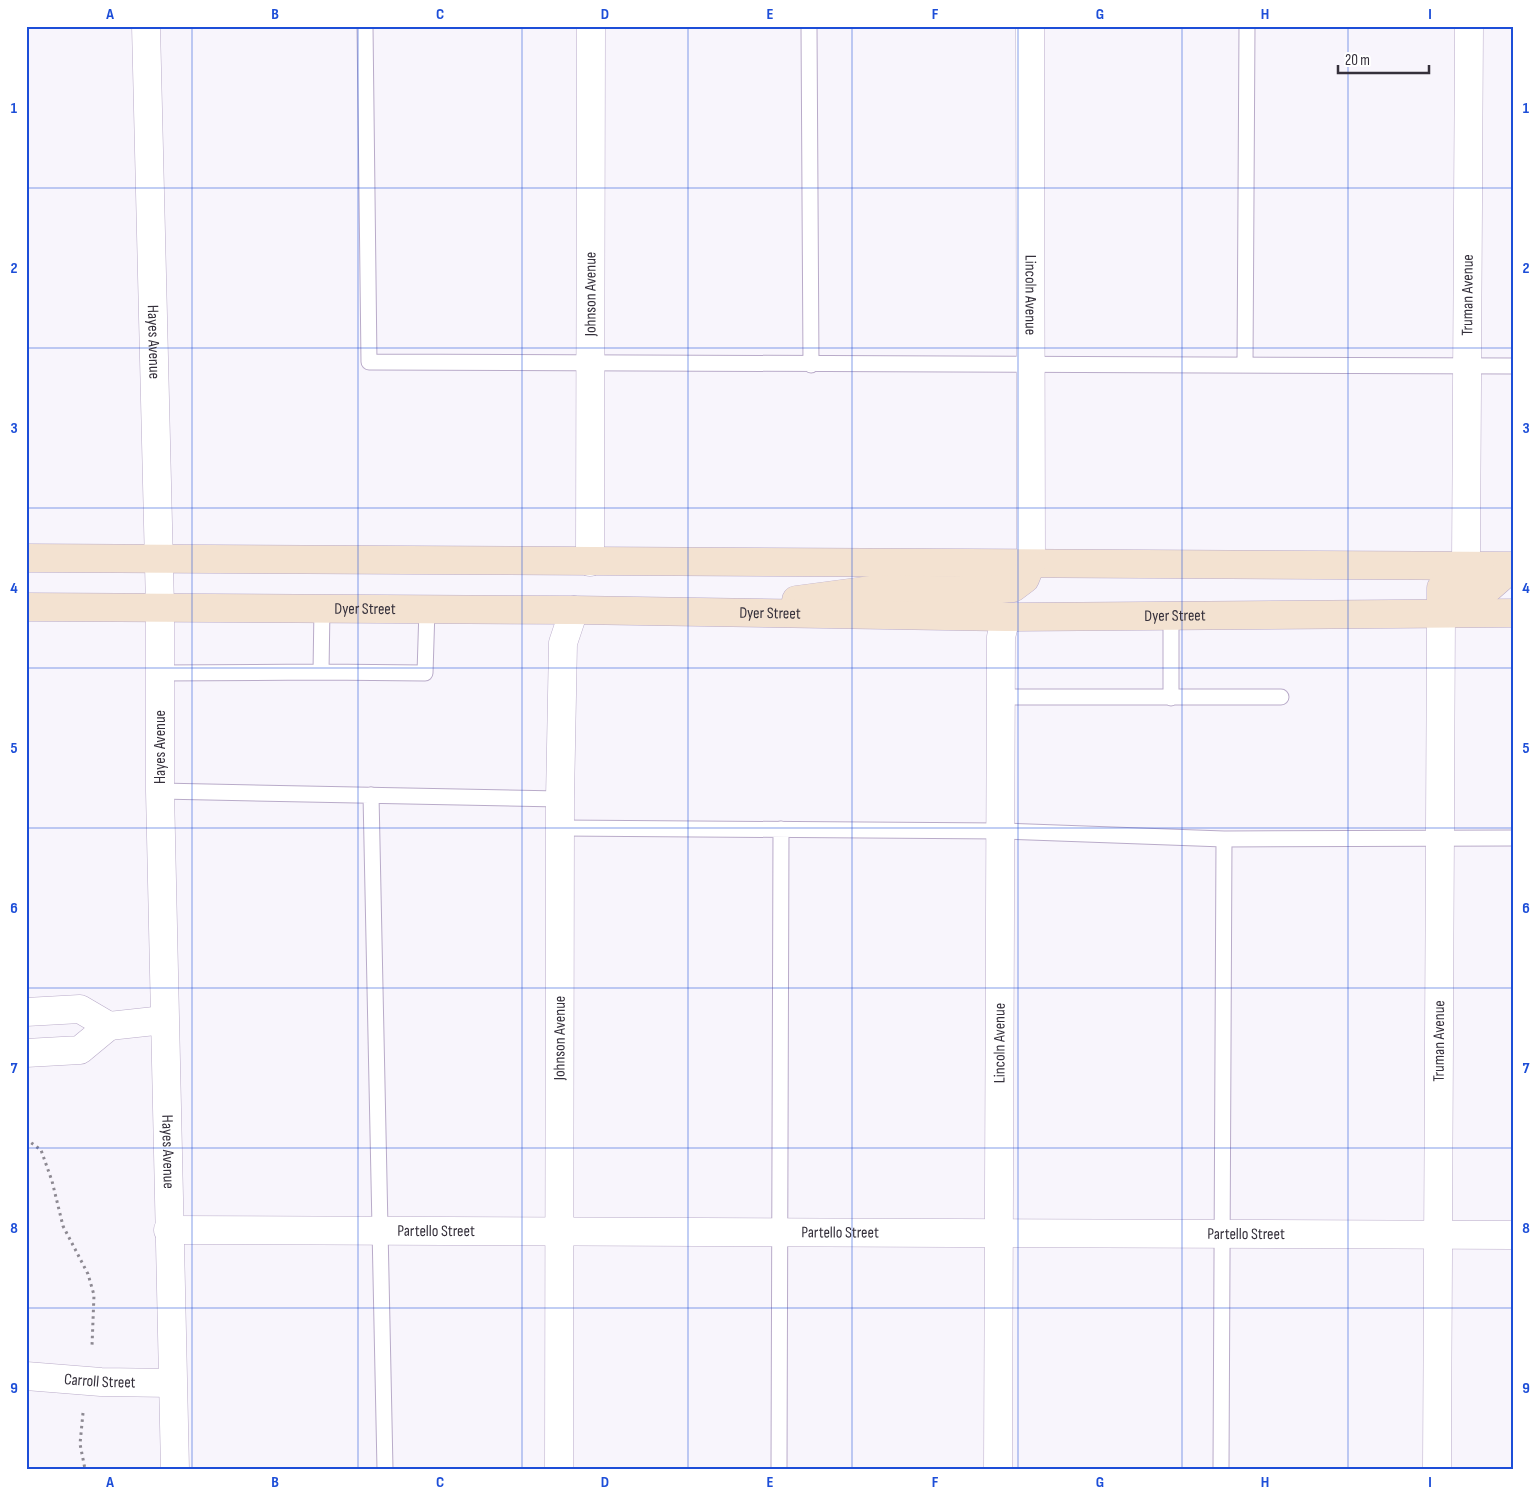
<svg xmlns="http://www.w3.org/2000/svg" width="1540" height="1495" font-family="'Sofia Sans Condensed',sans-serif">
<rect width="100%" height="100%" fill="#f8f5fc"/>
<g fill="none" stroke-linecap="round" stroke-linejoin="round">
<g stroke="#b9abc9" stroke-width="17">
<path id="service" d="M365,26L369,362L1514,366
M809,26L811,365
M1245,365L1247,26
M322,608L321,672L425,673L427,609
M1171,616V698
M160,673L321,672
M1001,697H1281
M160,791L560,799
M371,795L385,1469
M560,828L1001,831L1224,839L1514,838
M779,1469L781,829
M1221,1469L1224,839"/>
</g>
<g stroke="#b9abc9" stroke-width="29">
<g id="minor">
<path id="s1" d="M1030,26L1031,564"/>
<path id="s2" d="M590,562L591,26"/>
<path id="s3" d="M1466,565L1469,26"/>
<path d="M26,1012L80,1009L109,1026L80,1050L26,1053"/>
<path d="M109,1026L164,1020"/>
<path id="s4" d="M168,1230L1514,1235"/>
<path id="s5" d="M26,1376L101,1382L172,1383"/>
<path id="s6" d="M559,1469L560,799L563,643L574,610"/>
<path id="s7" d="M998,1469L1001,637L1006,617"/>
<path id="s8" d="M1437,1469L1441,613"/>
</g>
</g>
<g stroke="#b9abc9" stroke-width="29">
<g id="tertiary">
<path id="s9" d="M146,26L160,607V791L175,1469"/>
</g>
</g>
<g stroke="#b9abc9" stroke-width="29">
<g id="secondary">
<path d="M26,558L1514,566"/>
<path d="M796,600L879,589L977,591L1013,588L1025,579L1031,564"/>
<path id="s10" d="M26,607L574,610L1006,617L1514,613"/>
<path d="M1441,613V588H1489L1514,566"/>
</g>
</g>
<path stroke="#8d8992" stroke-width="3" stroke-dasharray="2.5 4" stroke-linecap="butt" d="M26,471V501
M26,1139L41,1150L52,1181L63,1226L88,1274L94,1295L92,1346
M83,1413L80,1444L85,1469"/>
<use href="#service" stroke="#fff" stroke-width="15"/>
<use href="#minor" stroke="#fff" stroke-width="28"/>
<use href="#tertiary" stroke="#fff" stroke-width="28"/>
<use href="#secondary" stroke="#f3e2d1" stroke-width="28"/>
</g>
<path fill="none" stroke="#1d4ed8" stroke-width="1" stroke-opacity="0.55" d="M192,26V1469M358,26V1469M522,26V1469M688,26V1469M852,26V1469M1018,26V1469M1182,26V1469M1348,26V1469M26,188H1514M26,348H1514M26,508H1514M26,668H1514M26,828H1514M26,988H1514M26,1148H1514M26,1308H1514"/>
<g text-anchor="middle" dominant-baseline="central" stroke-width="4" stroke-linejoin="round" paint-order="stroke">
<g font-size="16" fill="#35303b" stroke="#fff">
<text stroke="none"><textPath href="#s2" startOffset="268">Johnson Avenue</textPath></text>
<text stroke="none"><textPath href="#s1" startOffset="269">Lincoln Avenue</textPath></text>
<text stroke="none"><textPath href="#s3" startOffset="270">Truman Avenue</textPath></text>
<text stroke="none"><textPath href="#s9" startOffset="316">Hayes Avenue</textPath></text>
<text stroke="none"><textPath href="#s10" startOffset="339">Dyer Street</textPath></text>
<text stroke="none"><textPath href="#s10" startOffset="744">Dyer Street</textPath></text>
<text stroke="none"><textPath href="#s10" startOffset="1149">Dyer Street</textPath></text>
<text transform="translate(160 747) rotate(-90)">Hayes Avenue</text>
<text stroke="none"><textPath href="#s6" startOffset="431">Johnson Avenue</textPath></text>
<text stroke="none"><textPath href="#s8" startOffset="428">Truman Avenue</textPath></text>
<text stroke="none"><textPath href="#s7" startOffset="426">Lincoln Avenue</textPath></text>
<text stroke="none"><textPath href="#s9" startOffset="1126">Hayes Avenue</textPath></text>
<text stroke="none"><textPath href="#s4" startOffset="268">Partello Street</textPath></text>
<text stroke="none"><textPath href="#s4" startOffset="672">Partello Street</textPath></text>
<text stroke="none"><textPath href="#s4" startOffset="1078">Partello Street</textPath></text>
<text stroke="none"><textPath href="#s5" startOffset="74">Carroll Street</textPath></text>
</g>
</g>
<rect width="1540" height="1495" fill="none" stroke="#ffffff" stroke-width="55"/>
<path d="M1338 65v8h91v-8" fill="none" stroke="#35303b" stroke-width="2.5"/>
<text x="1345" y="65" font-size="15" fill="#35303b" stroke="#ffffff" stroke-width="4" paint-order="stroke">20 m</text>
<rect x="28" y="28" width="1484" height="1440" fill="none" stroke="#1d4ed8" stroke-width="2"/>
<g font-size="16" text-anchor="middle" font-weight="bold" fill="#1d4ed8">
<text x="110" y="19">A</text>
<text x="275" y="19">B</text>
<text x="440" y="19">C</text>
<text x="605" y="19">D</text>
<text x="770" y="19">E</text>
<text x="935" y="19">F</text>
<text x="1100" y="19">G</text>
<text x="1265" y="19">H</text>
<text x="1430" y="19">I</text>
<text x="14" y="113">1</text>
<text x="1526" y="113">1</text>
<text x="14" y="273">2</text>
<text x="1526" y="273">2</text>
<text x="14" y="433">3</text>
<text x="1526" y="433">3</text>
<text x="14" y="593">4</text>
<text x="1526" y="593">4</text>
<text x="14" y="753">5</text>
<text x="1526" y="753">5</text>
<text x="14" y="913">6</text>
<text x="1526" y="913">6</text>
<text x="14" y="1073">7</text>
<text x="1526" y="1073">7</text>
<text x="14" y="1233">8</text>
<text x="1526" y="1233">8</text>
<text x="14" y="1393">9</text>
<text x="1526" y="1393">9</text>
<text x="110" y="1487">A</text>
<text x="275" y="1487">B</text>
<text x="440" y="1487">C</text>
<text x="605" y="1487">D</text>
<text x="770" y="1487">E</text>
<text x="935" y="1487">F</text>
<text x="1100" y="1487">G</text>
<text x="1265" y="1487">H</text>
<text x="1430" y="1487">I</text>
</g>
</svg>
